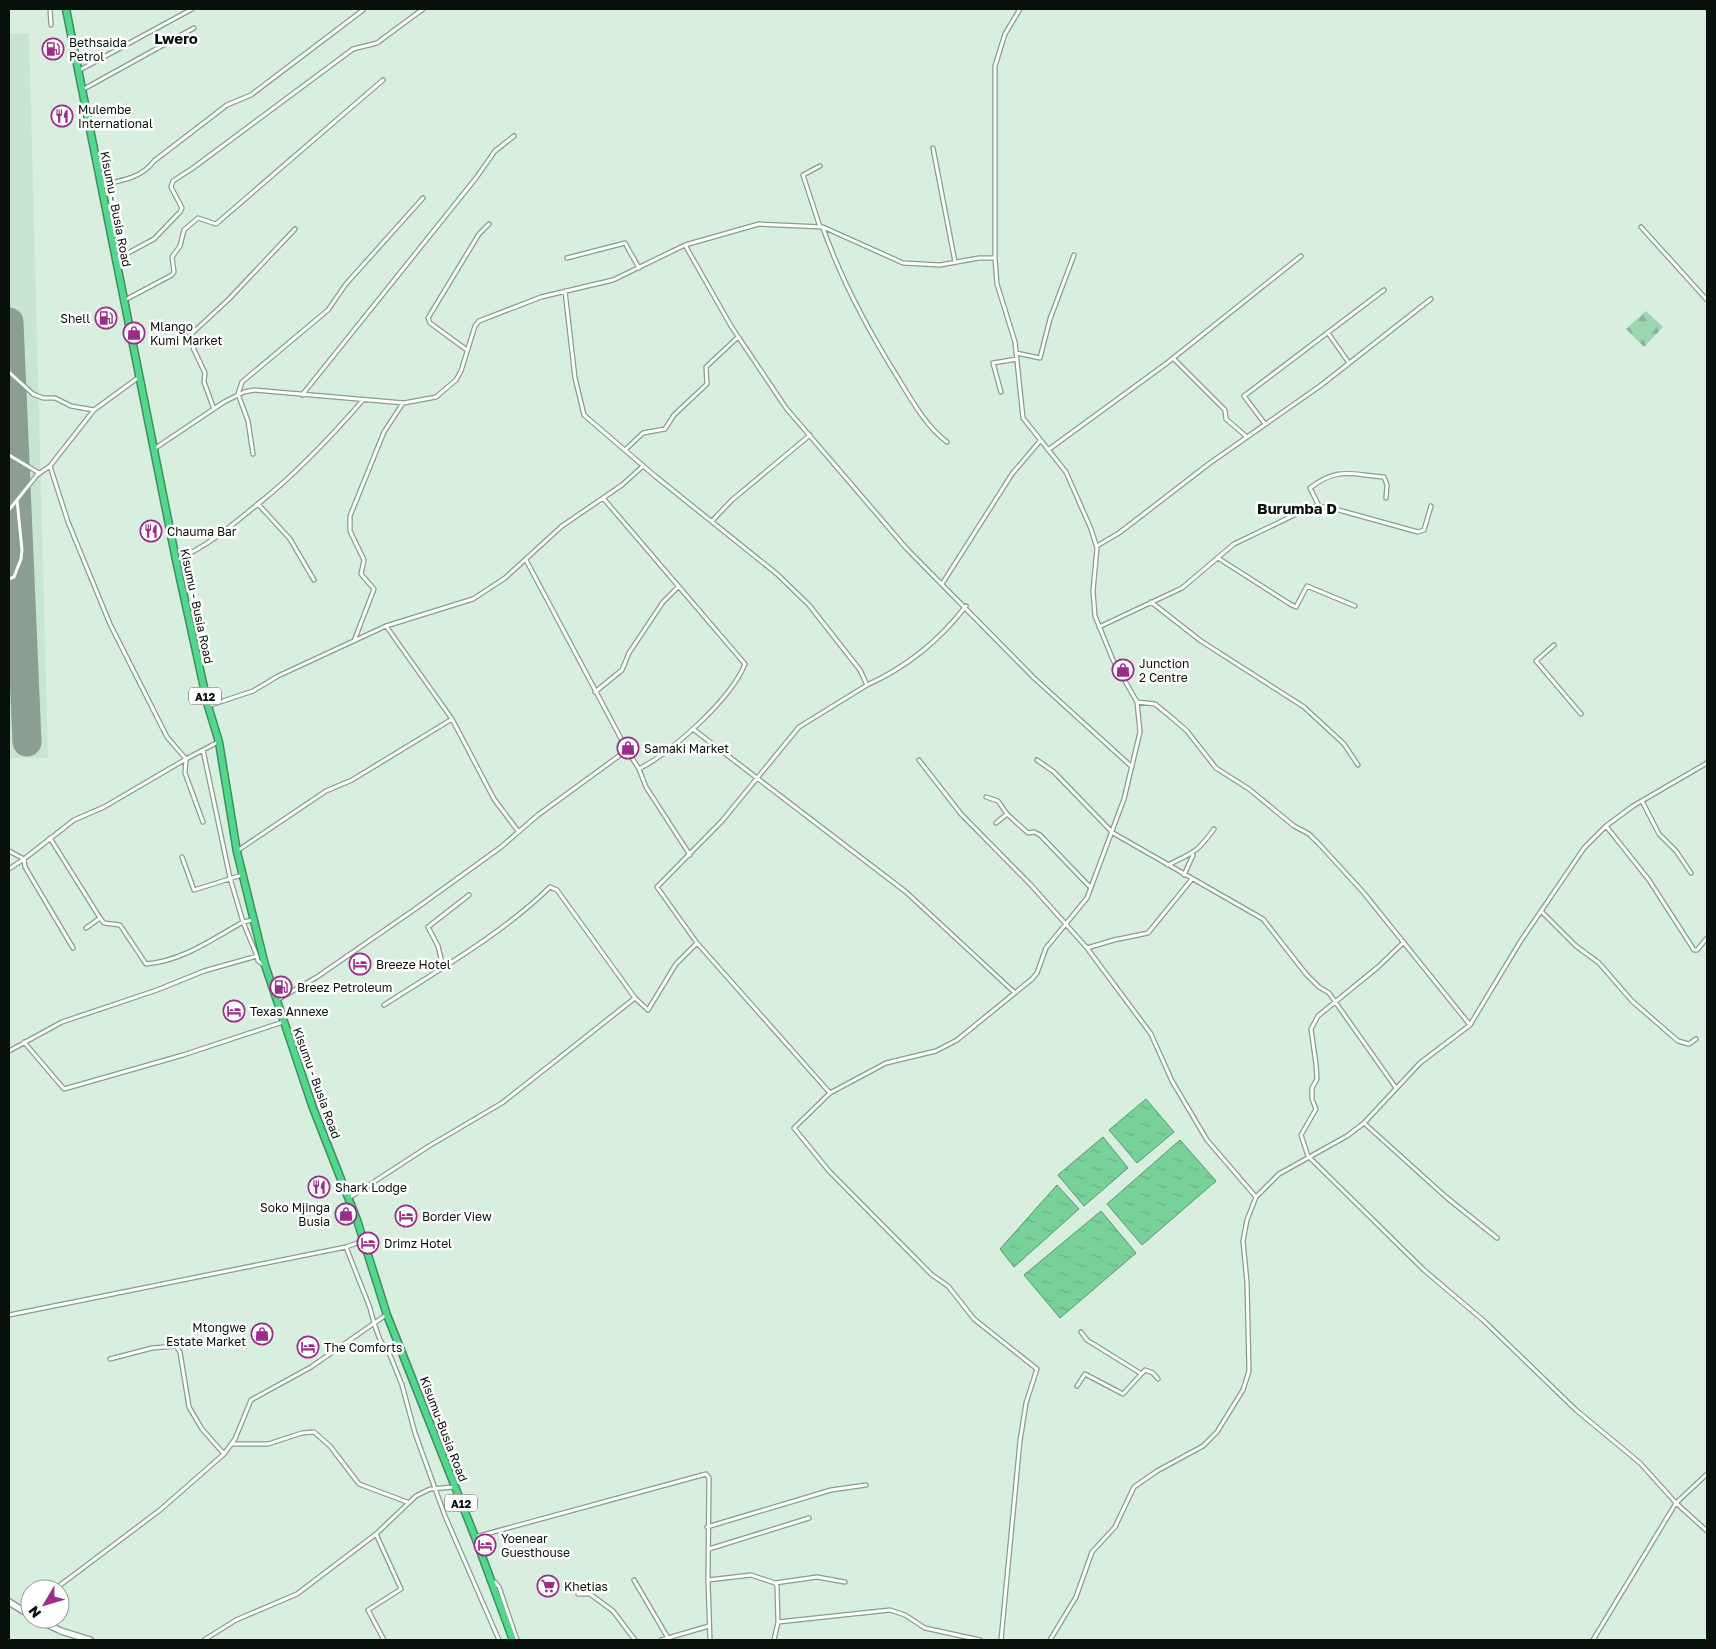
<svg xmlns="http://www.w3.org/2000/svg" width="1716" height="1649" font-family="'Golos Text',sans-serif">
<defs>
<pattern id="forest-firs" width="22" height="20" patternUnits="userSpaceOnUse" patternTransform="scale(1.25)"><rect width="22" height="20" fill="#9dd5b0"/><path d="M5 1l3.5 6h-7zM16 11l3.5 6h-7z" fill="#86b696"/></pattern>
<pattern id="water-ripples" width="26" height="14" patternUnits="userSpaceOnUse" patternTransform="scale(1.25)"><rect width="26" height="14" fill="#79d19a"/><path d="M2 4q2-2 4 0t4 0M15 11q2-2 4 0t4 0" fill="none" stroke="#67b283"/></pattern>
</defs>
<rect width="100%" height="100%" fill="#d8efdf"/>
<path fill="#c7e5d0" d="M29,33L48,758H9V34Z"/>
<path fill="url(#forest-firs)" d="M1646,311L1663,327L1644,347L1626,329Z"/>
<path fill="url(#water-ripples)" stroke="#57976f" d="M1146,1099L1174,1132L1137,1163L1109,1130Z
M1103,1137L1128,1168L1084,1206L1058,1175Z
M1180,1140L1216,1181L1142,1245L1107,1204Z
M1057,1185L1079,1209L1014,1267L1000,1249Z
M1101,1211L1136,1253L1060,1318L1024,1275Z"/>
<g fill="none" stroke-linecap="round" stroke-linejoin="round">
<path stroke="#8c9e92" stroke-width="29" d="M9,322L27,742"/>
<g stroke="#879d8d" stroke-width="5.5">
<path id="street" d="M50,9L51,25
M78,71L192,9
M82,90L194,28
M933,148L955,262
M101,185C120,181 142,178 154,161L227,105L251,95L363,10
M820,227L803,175L820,166
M1641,227L1707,300
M823,228C842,282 868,330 898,378C912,401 926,426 947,442
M685,245L731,326L786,408L906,548L1034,678L1132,767
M567,258L625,243L639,268
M995,258V66L1005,34L1020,9
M115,260L154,239L180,212L182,208L171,187L173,181L193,168L353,49L377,43L423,9
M565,291L575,378L584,415L655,476L777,574L809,605L860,670L867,685L799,727L722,821L657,887L697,943L830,1093
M123,301L172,275L174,272L172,257L180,246L184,230L198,218L216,224L383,80
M1328,333L1349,363
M467,350L430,323L428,318L479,234L489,224
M1016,353L1040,358L1050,319L1074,255
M1173,358L1225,410L1226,419L1247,437
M9,372L33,394L43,398H55L71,406L94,410
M1001,392L993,363L1017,359
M302,395L476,178L495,151L514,136
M214,409L204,382L205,373L188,337L229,299L295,229
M1265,424L1244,396L1384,290
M154,449L224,402L244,392L254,390L404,403L436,397L456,380L461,371L475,326L479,321L541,297L613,280L685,245L759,224L823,227L903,263L940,265L979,258H995L997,284L1015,342L1023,418L1066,472L1091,529L1097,548L1093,591L1095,616L1113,660L1137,702L1140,732L1124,799L1087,898L1046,948L1037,973L1032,979L957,1040L936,1051L886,1063L830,1093L794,1128L829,1171L932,1275L948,1286L974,1319L1037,1369L1026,1403L1020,1441L1001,1640
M625,450L643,433L665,429L674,415L707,384L706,367L738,337
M1048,450L1167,363L1301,256
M253,454L248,421L238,394L242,382L328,310L346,284L423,198
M9,455L39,473
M50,466L68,522L110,624L167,737L186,759L185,773L203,822
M643,466L622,485L603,498L745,664C731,699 673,751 639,769L646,787L690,855
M258,504L290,539L314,580
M1319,506L1310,488C1338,466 1352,475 1384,477L1387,485L1386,498
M9,510L37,475L50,466L94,410L139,377
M713,520L732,500L810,435
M1097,546L1119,533L1210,463L1320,386L1431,299
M1218,558L1290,604L1296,607L1307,586L1355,606
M176,560C208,546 231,526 258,504C297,473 330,438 363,400
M9,579L14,577L21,559L22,550L17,500
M942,584L1012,474L1040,441
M1151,602L1201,641L1304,707L1344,744L1358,765
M386,626L452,719L494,799L518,831
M1099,627L1182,588L1234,544L1311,507H1328L1418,532L1424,530L1431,506
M354,641L374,589L361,574L364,560L350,531V516L384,432L403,403
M1554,645L1536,661L1581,714
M867,685C907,667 939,641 966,606
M595,692L622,670L629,653L663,602L678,587
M1137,702L1155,704L1171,717L1187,731L1216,768L1249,789L1294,826L1309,834L1320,845L1363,892L1470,1025
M208,706L253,691L278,676L386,626L473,599L505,578L562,526L603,498
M693,729L906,892L1014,992
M203,750L230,878L243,922L257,956
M627,750L639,769
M919,760L961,814L1031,885L1087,948L1151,1034L1172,1081L1207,1140L1256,1197
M1037,760L1054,772L1113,833L1263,919L1306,974L1319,987L1329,993L1396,1088
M986,797L998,801L1007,814
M1642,801L1659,834L1676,851L1691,873
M996,823L1007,814L1028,833L1034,832L1040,835L1091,888
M1606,826L1649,880L1694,950H1697L1707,938
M50,838L100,918L104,923L120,925L146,964C182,961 211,940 243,922L253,920
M9,851L24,859L74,820L104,807L186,759L218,742
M237,851L326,791L352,780L452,719
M182,857L194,890L242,875
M1168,865C1193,852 1196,854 1214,829
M9,869L24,859L25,867L73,948
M1184,875L1193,855
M1542,912L1576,946L1599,963L1632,1001L1678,1041L1689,1044L1696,1039
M86,928L100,918
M1404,942L1378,967L1318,1016L1311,1029L1316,1064L1317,1079L1312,1088V1099L1316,1109L1301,1135L1308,1156L1424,1270L1484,1321L1576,1410L1640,1463L1676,1503L1707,1531
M1087,948L1114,940L1148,933L1192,879
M443,967L438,946L428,927L469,895
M277,1000L317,977L418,907L501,847L538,815L627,750L526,560
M384,1005C440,969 502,934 550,887L557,890L635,998L648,1010L676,964L697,943
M24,1042L64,1089L183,1055L283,1022
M9,1051L62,1022L157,990L204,971L257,956L258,961L264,965
M1364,1123L1446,1197L1497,1238
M349,1198L429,1146L502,1103L635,998
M346,1247L370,1308L374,1323L380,1340L390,1355L402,1385L415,1433L445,1516L499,1640
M9,1315L346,1247L363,1241
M1081,1332L1087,1340L1140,1373
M110,1359L152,1348L176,1346L180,1352L189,1407L202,1429L224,1454
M1077,1386L1085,1374L1123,1394L1145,1370L1153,1373L1158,1379
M232,1444H268L302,1433L314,1432L330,1446L359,1484L407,1502
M707,1527L831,1490L866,1485
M376,1534L401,1589L368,1610L384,1640
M475,1537L706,1474L709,1478L708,1580L710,1640
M709,1549L809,1518
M634,1580L668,1638
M708,1580L751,1575L775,1583L777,1586L778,1622L774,1640
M492,1582H495L499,1587L517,1640
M775,1583L817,1577L845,1582
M55,1589L160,1510L224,1454L235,1439L251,1400L311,1367L386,1315
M578,1594H590L613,1611L635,1640
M778,1622L890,1610L905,1615L925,1628L980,1640
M204,1640L236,1620L297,1594L376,1534L416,1496L430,1489L454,1487
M661,1640L709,1626
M1050,1640L1076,1597L1092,1552L1115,1527L1134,1487L1157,1471L1203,1446L1217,1432L1243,1390L1249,1371L1247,1282L1243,1241L1247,1220L1256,1197L1279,1174L1347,1136L1364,1123L1420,1063L1470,1025L1520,942L1584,848L1606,826L1633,806L1707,763
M1593,1640L1676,1503L1707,1474"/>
</g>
<g stroke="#879d8d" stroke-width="8">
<path id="secondary" d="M9,1602L30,1615
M36,1619L61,1631L90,1640"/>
</g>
<g stroke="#3a9160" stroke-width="9">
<path id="highway" d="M66,9L176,560L208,706L219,742L237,852L265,965L313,1108L357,1220L387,1315L475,1537L513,1640"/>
</g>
<use href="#street" stroke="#fff" stroke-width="3"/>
<use href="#secondary" stroke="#fff" stroke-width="5"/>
<use href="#highway" stroke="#55d68d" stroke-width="6"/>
</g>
<defs>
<g id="fuel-ring" transform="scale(1.125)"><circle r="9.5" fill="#fff" stroke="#9c2c8a" stroke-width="1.5"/><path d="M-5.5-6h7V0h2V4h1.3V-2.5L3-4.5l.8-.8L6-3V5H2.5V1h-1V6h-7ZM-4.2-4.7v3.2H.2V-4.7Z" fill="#9c2c8a"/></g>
<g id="restaurant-ring" transform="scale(1.125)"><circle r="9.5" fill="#fff" stroke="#9c2c8a" stroke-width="1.5"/><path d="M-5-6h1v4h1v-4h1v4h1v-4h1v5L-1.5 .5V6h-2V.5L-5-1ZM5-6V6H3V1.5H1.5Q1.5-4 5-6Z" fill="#9c2c8a"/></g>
<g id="shop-ring" transform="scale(1.125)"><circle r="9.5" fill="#fff" stroke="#9c2c8a" stroke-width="1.5"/><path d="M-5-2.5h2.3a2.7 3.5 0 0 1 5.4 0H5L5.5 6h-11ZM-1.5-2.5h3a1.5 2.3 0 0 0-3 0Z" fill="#9c2c8a"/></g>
<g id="hotel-ring" transform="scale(1.125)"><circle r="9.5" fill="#fff" stroke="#9c2c8a" stroke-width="1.5"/><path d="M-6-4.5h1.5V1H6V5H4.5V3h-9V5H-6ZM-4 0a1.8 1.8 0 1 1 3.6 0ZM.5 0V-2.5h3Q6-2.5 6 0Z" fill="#9c2c8a"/></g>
<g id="supermarket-ring" transform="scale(1.125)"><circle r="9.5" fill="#fff" stroke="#9c2c8a" stroke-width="1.5"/><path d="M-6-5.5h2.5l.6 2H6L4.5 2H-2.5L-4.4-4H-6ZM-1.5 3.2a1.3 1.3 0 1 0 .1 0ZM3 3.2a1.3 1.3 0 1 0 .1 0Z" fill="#9c2c8a"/></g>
</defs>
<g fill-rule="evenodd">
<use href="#fuel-ring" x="53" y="49"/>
<use href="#restaurant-ring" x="62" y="116"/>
<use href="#fuel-ring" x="106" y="318"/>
<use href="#shop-ring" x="134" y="333"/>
<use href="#restaurant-ring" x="151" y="531"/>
<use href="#shop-ring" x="1123" y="670"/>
<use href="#shop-ring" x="628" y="748"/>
<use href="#hotel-ring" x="360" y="964"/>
<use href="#fuel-ring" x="281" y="987"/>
<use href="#hotel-ring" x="234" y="1011"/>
<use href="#restaurant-ring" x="319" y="1187"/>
<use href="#shop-ring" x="346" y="1214"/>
<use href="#hotel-ring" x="406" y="1216"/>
<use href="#hotel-ring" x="368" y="1243"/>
<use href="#shop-ring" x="262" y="1334"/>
<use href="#hotel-ring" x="308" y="1347"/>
<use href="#hotel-ring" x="485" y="1545"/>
<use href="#supermarket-ring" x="548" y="1586"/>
</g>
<g text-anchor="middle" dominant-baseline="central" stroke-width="5" stroke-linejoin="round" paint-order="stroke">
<g fill="#fff" stroke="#525854" stroke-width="1">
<rect x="189" y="687.5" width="32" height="17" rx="4"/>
<rect x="445" y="1494.5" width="32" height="17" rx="4"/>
</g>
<g font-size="11" font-weight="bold" fill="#08100b">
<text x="205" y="696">A12</text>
<text x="461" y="1503">A12</text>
</g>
<g font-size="12" fill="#08100b" stroke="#fff" text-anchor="start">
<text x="69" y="42">Bethsaida<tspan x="69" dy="14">Petrol</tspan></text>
<text x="78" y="109">Mulembe<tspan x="78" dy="14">International</tspan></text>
<text x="90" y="318" text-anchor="end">Shell</text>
<text x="150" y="326">Mlango<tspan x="150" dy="14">Kumi Market</tspan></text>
<text x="167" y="531">Chauma Bar</text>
<text x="1139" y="663">Junction<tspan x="1139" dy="14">2 Centre</tspan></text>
<text x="644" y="748">Samaki Market</text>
<text x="376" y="964">Breeze Hotel</text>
<text x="297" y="987">Breez Petroleum</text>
<text x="250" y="1011">Texas Annexe</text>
<text x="335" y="1187">Shark Lodge</text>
<text x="330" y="1207" text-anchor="end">Soko Mjinga<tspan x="330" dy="14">Busia</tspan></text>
<text x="422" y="1216">Border View</text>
<text x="384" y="1243">Drimz Hotel</text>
<text x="246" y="1327" text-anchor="end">Mtongwe<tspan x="246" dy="14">Estate Market</tspan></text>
<text x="324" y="1347">The Comforts</text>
<text x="501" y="1538">Yoenear<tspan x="501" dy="14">Guesthouse</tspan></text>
<text x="564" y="1586">Khetias</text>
</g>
<g font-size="12" fill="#08100b" stroke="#fff">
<text transform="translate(116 209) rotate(79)">Kisumu - Busia Road</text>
<text transform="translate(197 606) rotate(78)">Kisumu - Busia Road</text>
<text transform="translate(317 1083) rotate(70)">Kisumu - Busia Road</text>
<text transform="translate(444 1429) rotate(69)">Kisumu-Busia Road</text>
</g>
<g font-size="15" font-weight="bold" fill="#08100b" stroke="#fff">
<text x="176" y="38">Lwero</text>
<text x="1297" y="508">Burumba D</text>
</g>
</g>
<rect width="1716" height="1649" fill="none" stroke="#08100b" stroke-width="20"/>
<g transform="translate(45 1604) rotate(232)"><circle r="24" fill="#ffffff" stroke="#9c9f9d"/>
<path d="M0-4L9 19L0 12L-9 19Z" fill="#9c2c8a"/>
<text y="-8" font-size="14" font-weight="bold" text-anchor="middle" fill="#08100b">N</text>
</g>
</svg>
